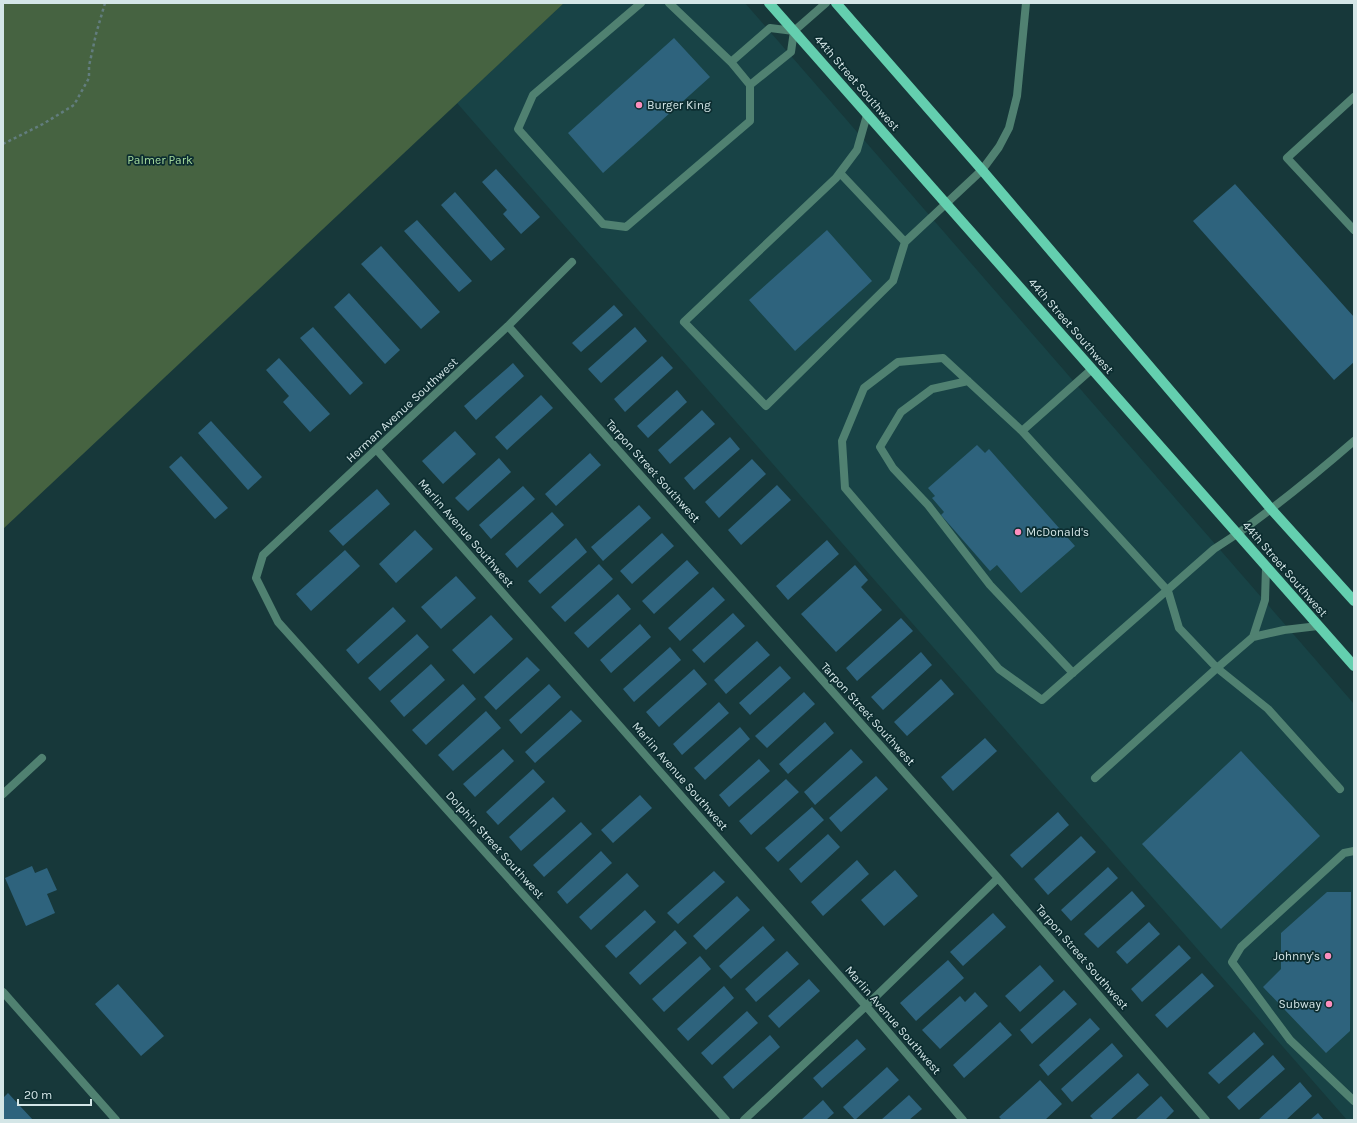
<svg xmlns="http://www.w3.org/2000/svg" width="1357" height="1123" font-family="Karla,sans-serif">
<rect width="100%" height="100%" fill="#17383a"/>
<path fill="#184346" d="M564,3H745L1354,704V1120H1347L457,103Z"/>
<path fill="#466341" d="M3,3H564L3,529Z"/>
<path fill="#2e637d" d="M674,38L710,77L603,173L568,133Z
M496,169L540,217L521,234L503,214L507,210L482,182Z
M1235,184L1354,317V362L1334,380L1193,221Z
M455,192L505,249L491,261L441,205Z
M417,220L472,281L459,292L404,231Z
M827,230L872,281L795,351L749,300Z
M381,246L440,312L421,329L361,264Z
M349,293L400,350L385,364L334,307Z
M614,305L623,315L581,352L572,343Z
M313,327L363,383L350,395L300,338Z
M635,327L647,341L601,383L588,369Z
M662,356L673,368L625,412L614,399Z
M279,358L330,414L310,432L283,402L289,396L266,370Z
M513,363L524,376L476,420L464,406Z
M677,390L687,402L648,438L637,426Z
M541,395L553,408L507,450L495,437Z
M702,410L715,424L670,464L658,450Z
M211,421L262,477L248,490L198,433Z
M455,431L476,454L443,484L422,461Z
M730,437L740,449L694,490L684,478Z
M977,445L985,453L989,449L1075,546L1021,593L997,565L990,571L941,515L944,512L932,498L935,496L928,488Z
M590,453L601,465L556,506L545,494Z
M181,456L228,508L215,519L169,467Z
M499,458L511,472L468,511L455,498Z
M752,459L766,474L719,518L705,502Z
M777,485L791,500L741,545L728,530Z
M523,486L535,499L491,539L479,525Z
M377,489L390,504L343,546L329,531Z
M639,505L651,518L603,561L591,547Z
M552,512L564,525L517,568L505,554Z
M415,530L433,549L396,583L379,564Z
M662,533L674,546L632,584L620,571Z
M576,538L587,552L540,594L528,581Z
M827,540L839,554L788,600L776,586Z
M345,550L360,566L311,611L296,594Z
M687,560L699,573L654,614L642,601Z
M599,564L613,579L565,622L551,607Z
M855,565L868,580L861,587L882,610L836,652L801,614Z
M456,576L476,598L441,629L421,607Z
M713,587L725,600L680,641L668,628Z
M618,594L631,609L588,648L574,633Z
M393,607L406,621L358,664L346,650Z
M733,613L745,626L704,663L692,650Z
M491,615L513,639L474,674L452,650Z
M901,618L913,631L857,681L846,668Z
M640,624L651,637L611,673L600,660Z
M417,634L429,647L380,691L368,678Z
M757,641L770,655L726,694L714,680Z
M670,647L681,660L634,702L623,689Z
M921,652L932,665L883,710L871,697Z
M527,657L540,670L496,710L484,697Z
M431,664L445,680L404,717L390,701Z
M780,666L791,678L750,715L739,703Z
M694,669L707,684L659,727L646,712Z
M941,679L954,694L907,736L894,722Z
M463,684L476,699L426,745L412,730Z
M549,684L561,697L521,734L509,720Z
M804,692L815,704L767,748L755,736Z
M719,702L729,713L682,755L673,744Z
M571,710L582,721L535,763L525,752Z
M486,711L501,728L453,771L438,755Z
M825,722L834,733L788,774L779,764Z
M740,727L750,739L705,780L694,768Z
M985,738L997,751L953,791L941,777Z
M503,749L514,761L475,797L463,784Z
M851,749L863,762L815,805L804,792Z
M1241,751L1320,836L1221,929L1142,844Z
M759,759L770,771L729,807L719,795Z
M533,769L545,782L498,825L486,812Z
M876,776L888,789L841,832L829,818Z
M786,779L799,792L751,835L739,821Z
M640,795L652,808L613,843L601,830Z
M553,797L566,811L521,851L509,837Z
M812,807L824,820L778,862L765,848Z
M1058,812L1069,825L1022,868L1010,855Z
M581,822L592,834L544,877L533,865Z
M828,834L840,847L801,883L789,869Z
M1081,836L1096,852L1048,895L1034,879Z
M601,851L612,863L567,904L557,892Z
M857,860L869,874L823,916L811,902Z
M32,866L35,873L47,868L57,890L47,894L55,913L26,926L5,878Z
M1108,867L1118,878L1071,921L1061,910Z
M895,870L918,896L884,926L861,900Z
M714,871L725,882L678,924L667,913Z
M627,873L639,886L591,930L579,917Z
M1132,891L1145,906L1098,948L1084,934Z
M1327,892H1351L1350,1031L1326,1053L1263,987L1281,969V933Z
M737,896L750,910L706,950L693,936Z
M645,910L656,922L616,958L605,946Z
M993,913L1006,927L963,966L950,952Z
M1149,922L1160,934L1127,964L1116,952Z
M763,926L775,940L731,979L719,966Z
M675,930L687,943L640,985L629,973Z
M1179,945L1191,958L1142,1002L1131,989Z
M787,951L799,964L756,1002L745,989Z
M700,956L711,969L664,1012L652,999Z
M948,960L964,978L916,1021L900,1003Z
M1040,965L1054,981L1020,1012L1005,996Z
M1202,973L1214,986L1167,1028L1155,1015Z
M809,979L820,991L779,1028L768,1016Z
M118,984L164,1036L141,1056L95,1004Z
M724,986L734,998L688,1041L677,1029Z
M1064,990L1077,1004L1032,1044L1020,1030Z
M975,992L988,1006L940,1049L922,1030L960,996L965,1002Z
M747,1011L758,1023L712,1065L701,1053Z
M1090,1018L1100,1029L1048,1076L1039,1065Z
M1000,1022L1012,1035L964,1078L953,1065Z
M1254,1032L1264,1044L1219,1084L1208,1073Z
M770,1035L780,1047L733,1089L723,1077Z
M857,1039L866,1049L822,1088L813,1078Z
M1112,1043L1123,1056L1072,1102L1061,1089Z
M1273,1055L1285,1069L1239,1110L1227,1097Z
M887,1067L899,1080L855,1120L843,1107Z
M1138,1073L1149,1085L1110,1120H1094L1090,1116Z
M1040,1080L1062,1104L1045,1120H1002L999,1117Z
M1300,1082L1312,1096L1286,1120H1258Z
M8,1093L33,1120H3V1098Z
M909,1095L922,1109L909,1120H881Z
M1161,1096L1174,1111L1165,1120H1135Z
M823,1100L834,1113L826,1120H801Z
M1318,1113L1324,1120H1310Z"/>
<g fill="none" stroke-linecap="round" stroke-linejoin="round">
<path stroke="#627d7e" stroke-width="2.5" stroke-dasharray="3 3" stroke-linecap="butt" d="M3,144L43,124L74,105L89,78V66L96,34L105,3"/>
<path stroke="#508171" stroke-width="8" d="M641,3L533,95L518,129L603,224L626,227L750,121V85L791,52L794,31L826,3
M669,3L731,62L770,28L794,31
M731,62L750,85
M1354,97L1287,158L1354,230
M867,115L857,150L836,178L684,322L766,406L893,281L905,242L982,170L999,147L1009,128L1017,96L1026,3
M840,173L905,242
M968,381L932,389L901,412L880,447L893,468L928,505L990,585L1073,673
M1022,431L1092,369
M1318,626L1284,630L1253,637L1217,668L1268,709L1340,789
M1253,637L1265,600L1266,567
M1095,778L1217,668L1179,628L1168,591L1022,431L943,358L898,362L864,388L842,441L845,488L999,669L1042,700L1214,549L1237,534
M1354,851L1344,853L1241,947L1232,962L1290,1040L1354,1101"/>
<path stroke="#508171" stroke-width="8" d="M572,262L508,326L263,555L256,578L278,622L726,1120
M508,326L998,878L1206,1120
M377,450L866,1006L963,1120
M1237,534C1278,505 1316,474 1354,441
M3,794L42,758
M3,992L116,1120
M744,1120L866,1006L998,878"/>
<path stroke="#64cfaf" stroke-width="10" d="M769,3L1354,666
M836,3L982,170L1272,510L1354,601"/>
</g>
<g fill="#fd8ebe" stroke="#0c2d30" stroke-width="1.5">
<circle cx="639" cy="105" r="4"/>
<circle cx="1018" cy="532" r="4"/>
<circle cx="1328" cy="956" r="4"/>
<circle cx="1329" cy="1004" r="4"/>
</g>
<g text-anchor="middle" dominant-baseline="central" stroke-width="3.5" stroke-linejoin="round" paint-order="stroke">
<g font-size="12" fill="#d4e6e7" stroke="#0c2d30">
<text transform="translate(857 83) rotate(49)">44th Street Southwest</text>
<text transform="translate(1071 326) rotate(49)">44th Street Southwest</text>
<text transform="translate(402 410) rotate(-43)">Herman Avenue Southwest</text>
<text transform="translate(653 471) rotate(48)">Tarpon Street Southwest</text>
<text transform="translate(466 533) rotate(49)">Marlin Avenue Southwest</text>
<text transform="translate(1285 569) rotate(49)">44th Street Southwest</text>
<text transform="translate(868 714) rotate(48)">Tarpon Street Southwest</text>
<text transform="translate(680 776) rotate(49)">Marlin Avenue Southwest</text>
<text transform="translate(495 845) rotate(48)">Dolphin Street Southwest</text>
<text transform="translate(1082 957) rotate(49)">Tarpon Street Southwest</text>
<text transform="translate(893 1020) rotate(49)">Marlin Avenue Southwest</text>
</g>
<g font-size="12" fill="#d4e6e7" stroke="#0c2d30" text-anchor="start">
<text x="647" y="105">Burger King</text>
<text x="1026" y="532">McDonald's</text>
<text x="1320" y="956" text-anchor="end">Johnny's</text>
<text x="1321" y="1004" text-anchor="end">Subway</text>
</g>
<g font-size="12" fill="#a6db9d" stroke="#0c2d30">
<text x="160" y="160">Palmer Park</text>
</g>
</g>
<rect width="1357" height="1123" fill="none" stroke="#d4e6e7" stroke-width="8"/>
<path d="M18 1099v6h73v-6" fill="none" stroke="#d4e6e7" stroke-width="2"/>
<text x="24" y="1099" font-size="12" fill="#d4e6e7" stroke="#0c2d30" stroke-width="3" paint-order="stroke">20 m</text>
</svg>
